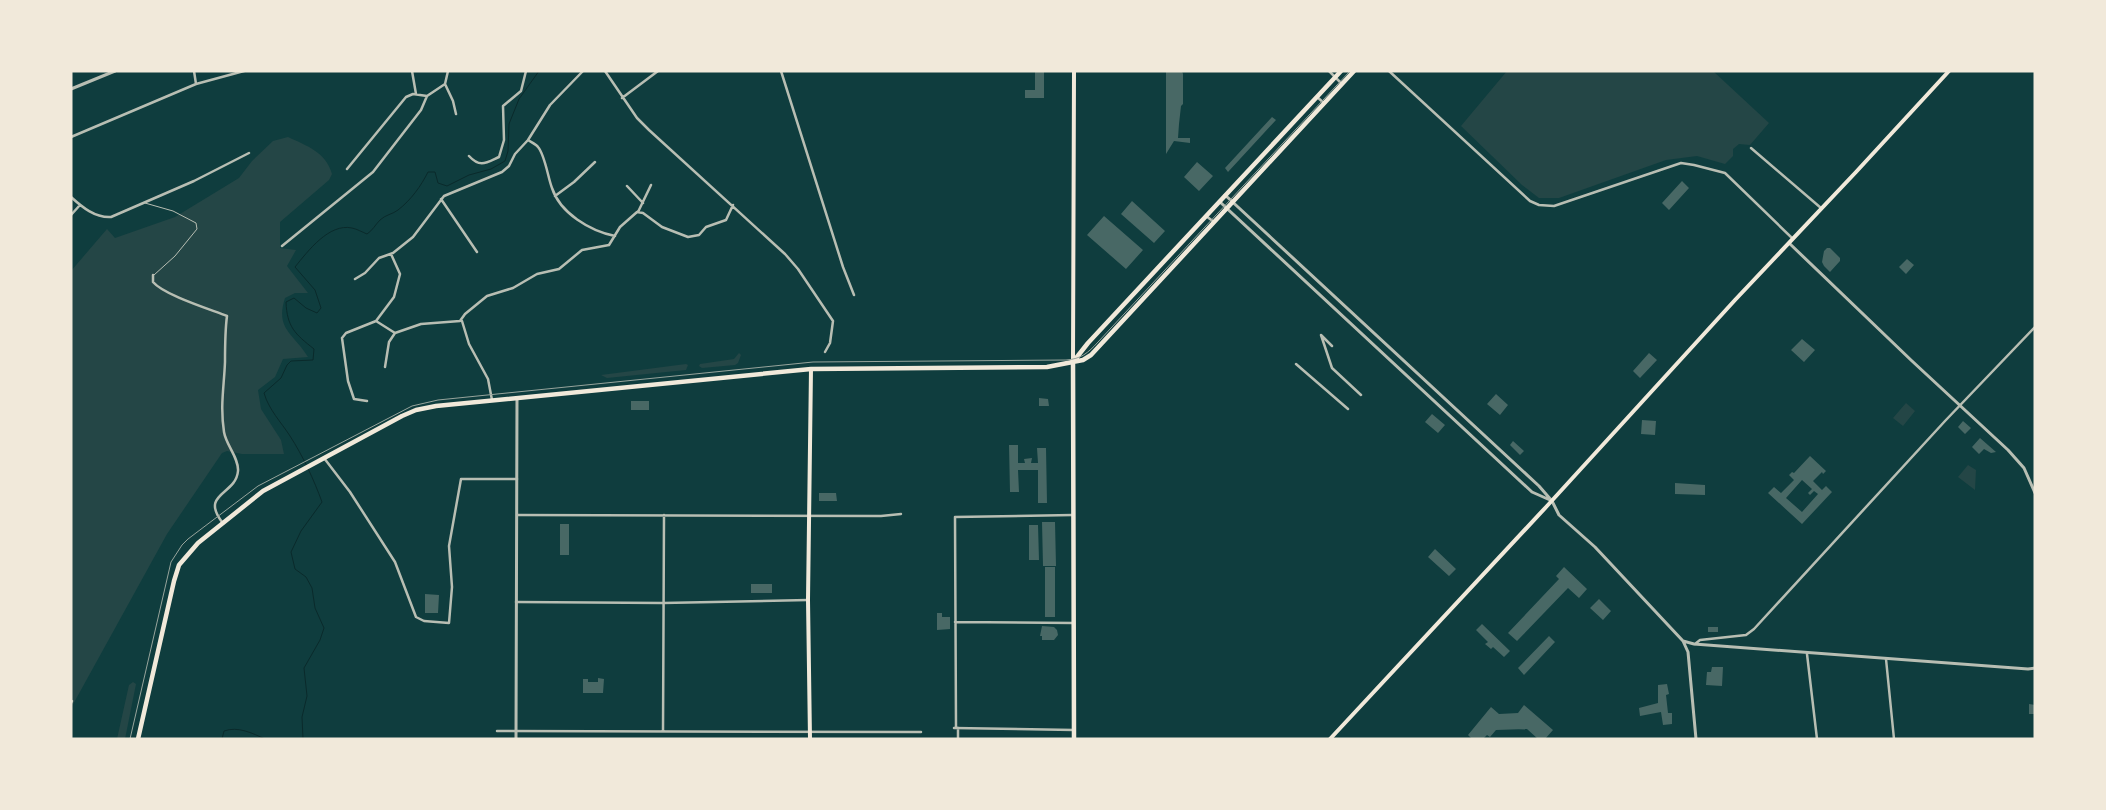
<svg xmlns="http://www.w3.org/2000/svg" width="2106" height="810" font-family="Lato,sans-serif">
<rect width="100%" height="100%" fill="#0f3d3e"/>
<path fill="#244646" d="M1507,71H1713L1769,123L1750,145L1739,144L1733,149V156L1725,164L1697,156L1666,160L1559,198H1539L1522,185L1461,126Z
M288,137C307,146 326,152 332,174L329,180L280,222V248L296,250L287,266L308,293H295L285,298C275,329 293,333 308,357L283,359L275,377L258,390L261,409L281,440L284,454H242L227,451L222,453L167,534L71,708V271L107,229L115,238L175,217L239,178L252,161L273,141Z
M739,353L741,355L738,363L735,365L702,368L699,366L700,364L734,359Z
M686,364L688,365L686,370L607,378L601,375Z
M1906,403L1915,411L1903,426L1893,418Z
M1968,465L1976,470L1975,490L1958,477Z
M133,682L136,684L125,739H117L129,685Z"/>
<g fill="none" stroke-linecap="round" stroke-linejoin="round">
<path stroke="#0a2a2b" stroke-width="1" d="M222,739L224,731C238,726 252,733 265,739
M303,739L302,717L307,696L304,668L320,640L324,628L315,608L312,588L306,577L295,569L291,552L301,531L322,502C314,480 303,456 290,436C281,422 269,410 264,393L281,378L287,365L291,361L313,360L314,349C295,334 287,327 286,302L294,298L306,308L317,313L321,308L315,290L295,267C308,251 329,223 352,228C357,229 362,232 367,234C373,230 375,225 380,220C385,215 393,214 398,210C411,200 421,186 428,172H435L438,183L447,186L469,175L491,169L505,161L508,151L509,124L519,99L539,71"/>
</g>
<path fill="#486865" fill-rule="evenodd" d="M1035,71H1044V98H1025V90H1035Z
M1166,71H1182L1183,74V104L1181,106L1179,124L1178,138H1190V143L1174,141L1166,154Z
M1272,117L1276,120L1228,172L1225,168Z
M1197,162L1213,176L1199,191L1184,177Z
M1682,181L1689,188L1669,210L1662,203Z
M1132,201L1165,231L1154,243L1121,214Z
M1104,216L1143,250L1126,269L1087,235Z
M1827,248H1830L1840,258V261L1830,272L1824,266L1822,262L1824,251Z
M1907,259L1914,265L1906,274L1899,267Z
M1802,339L1815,350L1804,362L1791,350Z
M1649,353L1657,360L1640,378L1633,371Z
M1496,394L1508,405L1500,415L1487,404Z
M1039,398L1048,399L1049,406H1039Z
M631,401H649V410H631Z
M1432,414L1445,425L1438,433L1425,422Z
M1642,420L1656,421L1655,435L1641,434Z
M1963,421L1971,428L1965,434L1958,427Z
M1980,438L1996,452L1991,453L1984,449L1979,454L1972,447Z
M1513,441L1524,451L1520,455L1510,445Z
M1009,445H1018V463H1025L1024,459L1032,458L1031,463H1038L1037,448H1046L1047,503H1038V470H1018L1019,492H1010Z
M1810,456L1826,471L1823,474L1822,472L1813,481L1822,490L1826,486L1832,492L1802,524L1768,493L1774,487L1781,493L1794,480L1789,475L1792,472L1794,473ZM1802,480L1812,489L1808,493L1810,495L1814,491L1818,494L1802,512L1786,498Z
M1675,483L1705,485V495L1675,494Z
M819,493H836L837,501H819Z
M1042,522H1055L1056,566H1043Z
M560,524H569V555H560Z
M1029,525H1038L1039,560H1029Z
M1435,549L1456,569L1449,576L1428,557Z
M1045,567H1055V617H1045Z
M1564,567L1587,589L1579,598L1568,588L1517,641L1508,633L1559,579L1556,576Z
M751,584H772V593H751Z
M425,594L439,595L438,613H425Z
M1599,599L1611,611L1603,620L1590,608Z
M937,613H942V617H950V629L937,630Z
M1482,624L1510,651L1504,657L1493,647L1491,649L1485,644L1488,642L1476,630Z
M1042,626L1054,627L1057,630L1058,635L1054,640H1042V636H1040Z
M1708,627H1718V632H1708Z
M1549,636L1555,642L1524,675L1518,668Z
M1712,667H1723L1722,686L1706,685L1707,672H1711Z
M598,678L604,679L603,693H583V679H588V682H598Z
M1667,684L1669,694L1666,695L1668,713H1672V724L1663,725L1661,712L1640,716L1639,708L1658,703V685Z
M2029,704L2035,705V714H2029Z
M1524,705L1553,730L1545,739H1538L1527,729L1496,730L1490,737L1487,735L1483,739H1472L1468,735L1491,707L1499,714L1518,713Z"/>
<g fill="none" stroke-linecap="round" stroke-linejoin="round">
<path stroke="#b8beb3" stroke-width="1" d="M145,203L173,211L196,223L197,229L175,256L154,275"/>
<path stroke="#b8beb3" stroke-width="2.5" d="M194,71L196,84
M412,71L416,94
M605,71L637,118L649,130L785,254L798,269L833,321L830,343L825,352
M781,71L843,267L854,295
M1329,71L1342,84
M1389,71L1530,201L1539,205L1554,206L1681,163L1694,165L1725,173L1792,238
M445,84L453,101L456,114
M1317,97L1324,103
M622,98L658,71
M71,137L196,84L244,71
M528,140C531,142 536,144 538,147C545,155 548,178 552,188C560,213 590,231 615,236
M1751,148L1821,208
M469,156C480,168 486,163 499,157L504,140L503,106L521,91L526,71
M347,169L406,97L413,94L427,96
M627,186L643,203
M555,196L574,182L595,162
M71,197C82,207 95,218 111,217L194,181L249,153
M441,199L477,252
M638,212L651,185
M71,215L80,205
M1206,216L1214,222
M282,246L373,172L421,110L427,96L445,84L448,71
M153,275V282C164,295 209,309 227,316C225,331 225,347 225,362C224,387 220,406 224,432C226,445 239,458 238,471C236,495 200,493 222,522
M355,279L365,273L379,258L393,253L413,237L444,196L502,172L509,166L515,154L528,140L550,105L583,71
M376,321L395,333L421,324L460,321L465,314L487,296L513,288L537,274L559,269L582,250L609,245L620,227L637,212L643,213L662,227L688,237L699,235L706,227L726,220L733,205
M462,321L469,344L488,379L492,400
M1332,346L1321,335L1332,368L1361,395
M1296,364L1348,409
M385,367L389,342L395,333
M367,401L354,399L348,381L342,338L346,333L376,321L394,297L400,274L391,254
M324,458L350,492L395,562L416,617L424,621L449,623L452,587L449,546L461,479H517
M517,515L881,516L901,514
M516,602L663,603L808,600
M955,622L1074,623
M1695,644L1700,640L1746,635L1754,629L1945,421L2035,327
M1807,654L1817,739
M1886,659L1894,739
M71,703L72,701
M954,728L1074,730
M956,728L955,517L1073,515
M958,728V739
M497,731L921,732
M663,731L664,515"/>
<path stroke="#b8beb3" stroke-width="3" d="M71,89L115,71
M1225,195L1539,486L1552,501L1559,515L1595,547L1683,641L1694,644L2028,669L2035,668
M1220,202L1532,492L1550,500
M1789,243L1912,361L2008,450L2024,468L2035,493
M1683,641L1688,652L1696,739
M516,739L517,398"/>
<path stroke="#f1e9da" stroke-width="4" d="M1073,361L1074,71
M810,739L808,600L811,369
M1330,739L1547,506L1735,300L1856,172L1949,71"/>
<path stroke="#f1e9da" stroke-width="4.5" d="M1073,362L1088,343L1341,71
M1073,362L1074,739
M138,739L174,581L179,565L198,543L263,491L402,416L416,410L436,406L811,369L1047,367L1083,360L1091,355L1354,71"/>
<path stroke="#97a49c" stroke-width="1" d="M130,739L171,562L182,545L188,539L258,486L412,406L438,400L813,362L1066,360C1081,359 1088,353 1098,342L1350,71"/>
</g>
<rect width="2106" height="810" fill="none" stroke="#f1e9da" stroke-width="145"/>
</svg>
